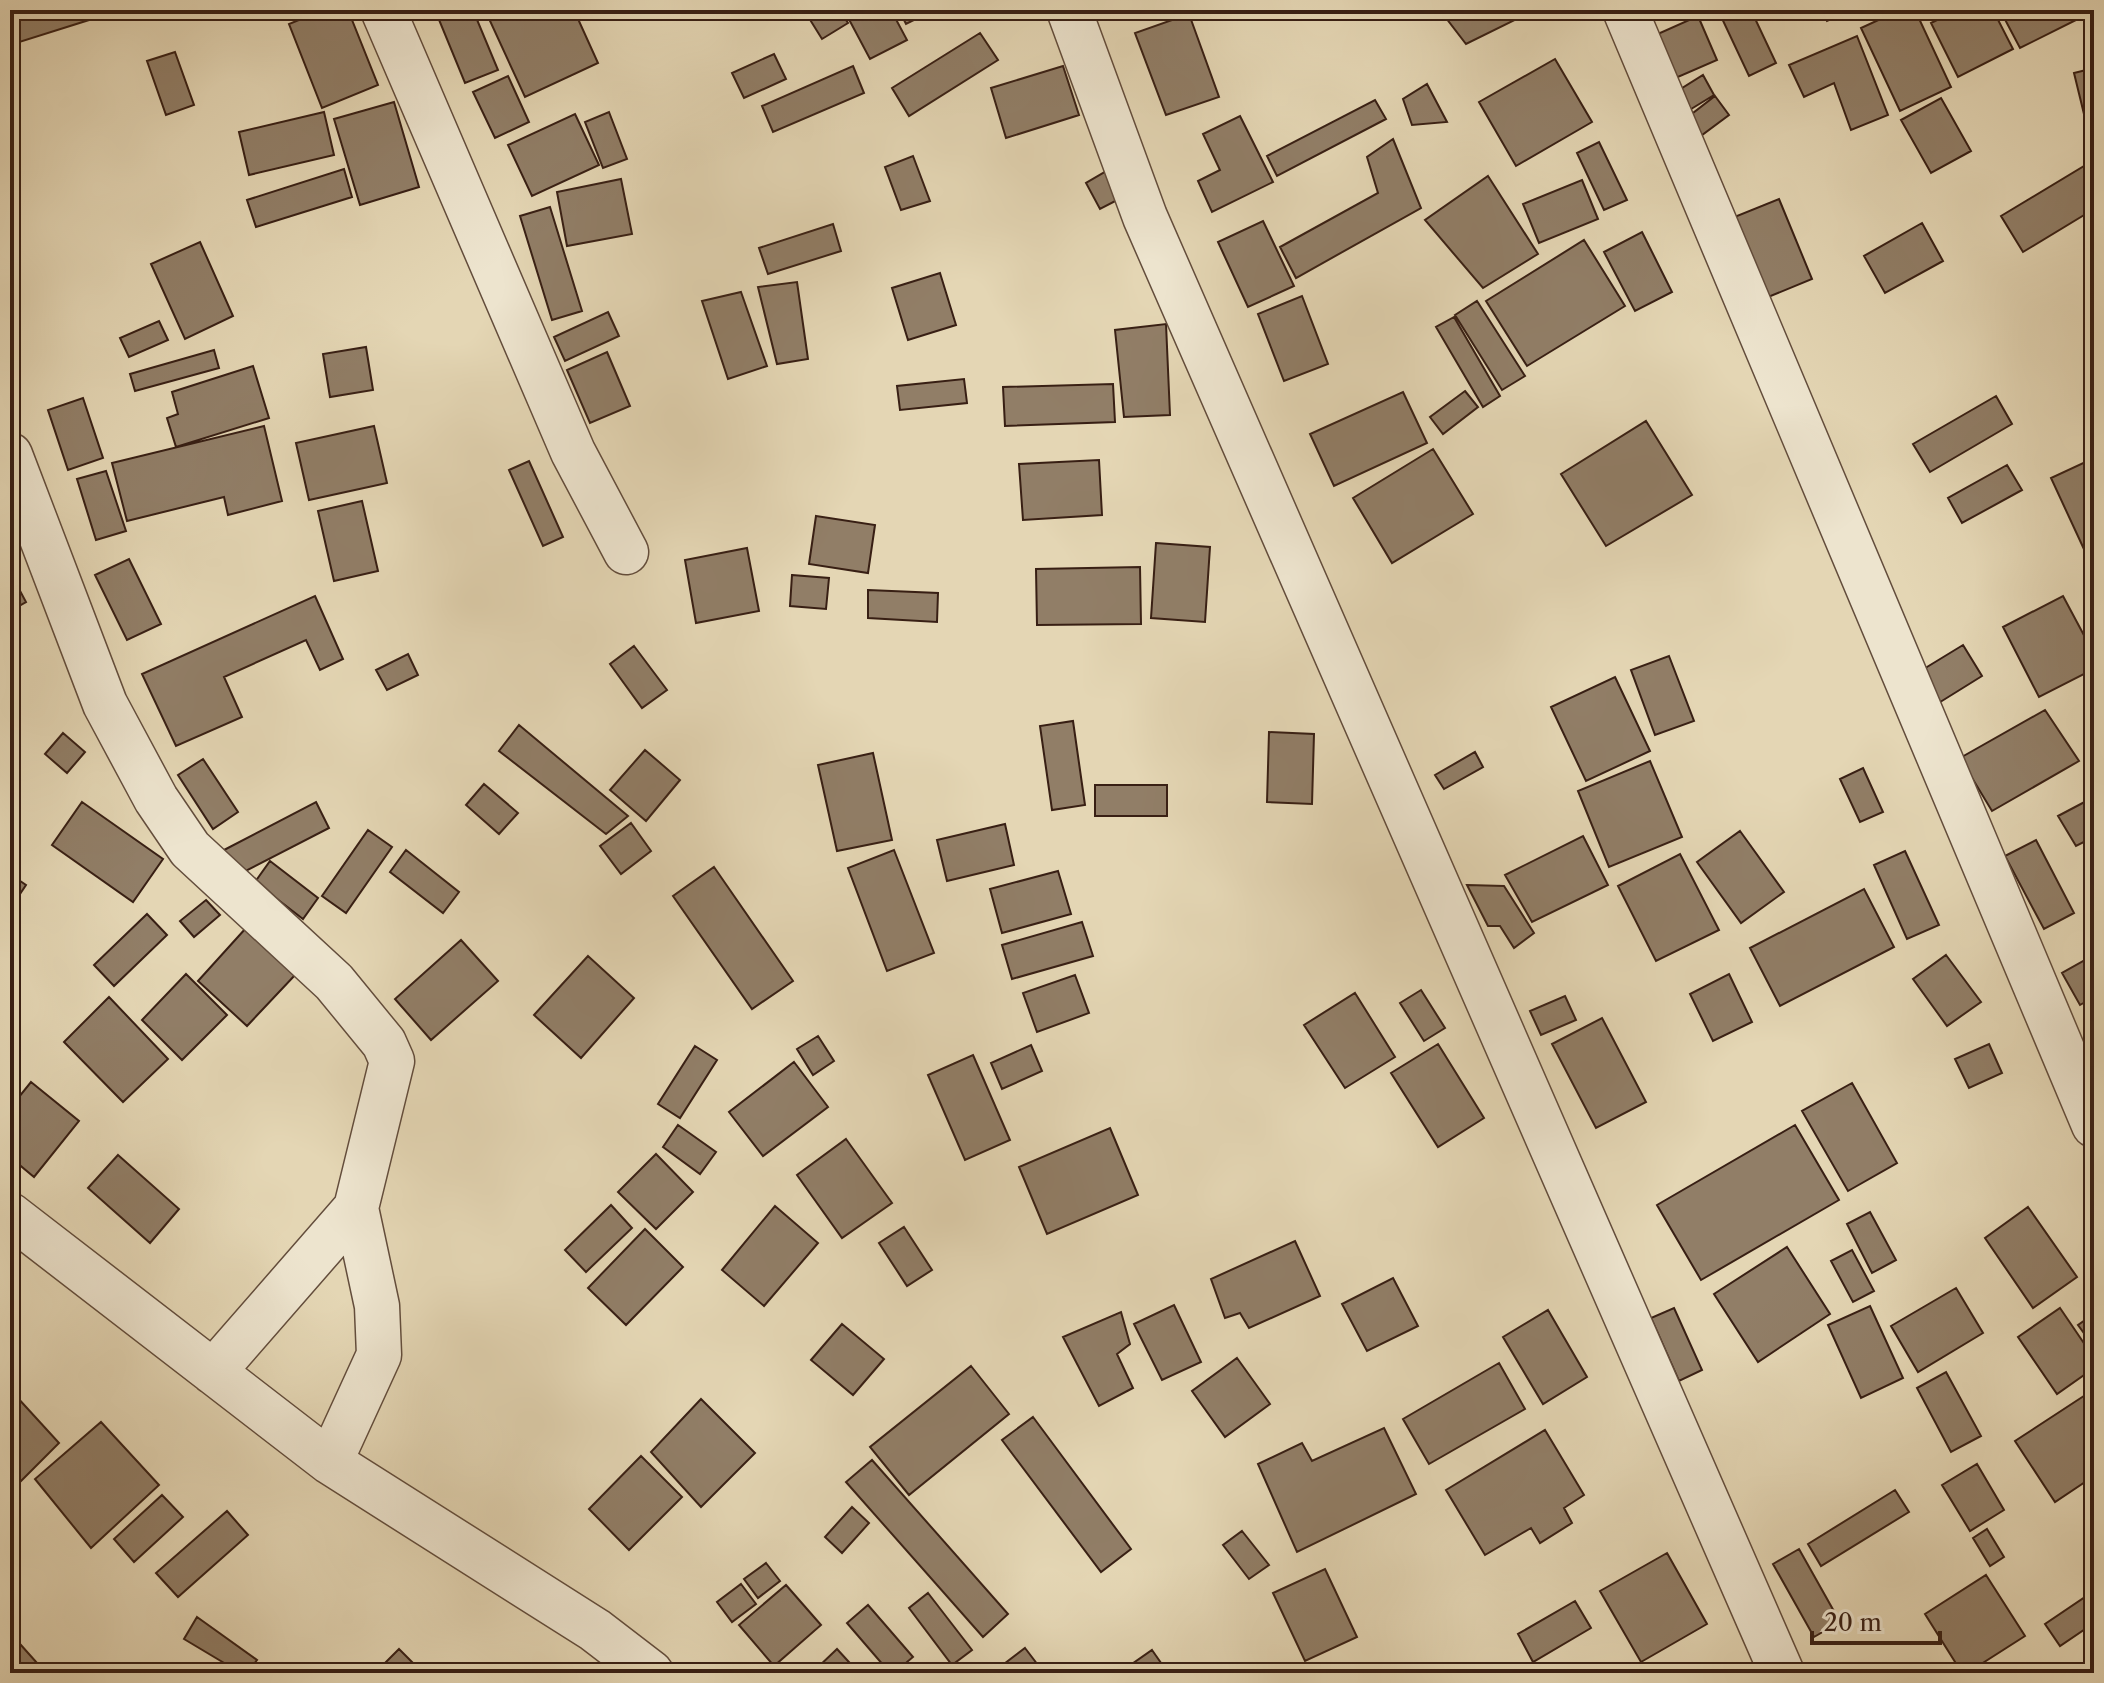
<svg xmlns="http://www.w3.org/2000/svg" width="2104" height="1683" font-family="'Libre Caslon Text',serif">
<rect width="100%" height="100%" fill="#e4d6b4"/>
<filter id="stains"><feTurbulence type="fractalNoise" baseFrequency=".0025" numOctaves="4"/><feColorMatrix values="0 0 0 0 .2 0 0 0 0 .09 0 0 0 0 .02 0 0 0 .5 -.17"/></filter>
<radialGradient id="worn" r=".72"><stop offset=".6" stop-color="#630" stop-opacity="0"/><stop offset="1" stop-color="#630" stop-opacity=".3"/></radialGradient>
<path fill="#917e67" stroke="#381f14" stroke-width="2" d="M10,10H86L89,20L10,45Z
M323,10H348L378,85L322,108L289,24Z
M435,10H473L498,70L465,83Z
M485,10H574L598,63L525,97Z
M804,10H839L848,23L822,39Z
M844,10H891L907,40L870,59Z
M899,10H934L906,24Z
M1450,10H1535L1466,44L1443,14Z
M1718,10H1751L1776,63L1749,76Z
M1823,10H1852L1827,21Z
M1900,10H1915L1951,87L1900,111L1861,28Z
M1957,10H1993L2013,49L1958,77L1931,23Z
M2000,10H2076L2080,18L2020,48Z
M1189,14L1219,97L1166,115L1135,33Z
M1698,16L1717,60L1671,80L1651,37Z
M980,33L998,60L909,116L892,88Z
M1857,36L1888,115L1851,130L1834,83L1804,97L1789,65Z
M175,52L194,105L166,115L147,61Z
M774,54L786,79L744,98L732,73Z
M1555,59L1592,122L1516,166L1479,102Z
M853,66L864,93L773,132L762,106Z
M1063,66L1079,115L1006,138L991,88Z
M2094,68V112L2084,114L2074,73Z
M1703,75L1714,95L1683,114L1671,95Z
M508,76L529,122L495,138L473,92Z
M1427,84L1447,122L1412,125L1403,99Z
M1715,96L1729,115L1698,138L1684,120Z
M1941,98L1971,151L1931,173L1901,120Z
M1375,100L1386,119L1277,176L1267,156Z
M394,102L419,187L360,205L334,119Z
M324,112L334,155L249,175L239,132Z
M609,112L627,159L603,168L585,122Z
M575,114L599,165L532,196L508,145Z
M1240,116L1273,182L1212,212L1198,181L1220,170L1203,134Z
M1393,139L1421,208L1296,278L1280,247L1378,193L1367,157Z
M1599,142L1627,200L1604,210L1577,153Z
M913,156L930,201L901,210L885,167Z
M2094,160V209L2023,252L2001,216Z
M344,169L352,197L256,227L247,200Z
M1110,169L1125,196L1100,209L1086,183Z
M1488,176L1538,254L1483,288L1425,220Z
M621,179L632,234L567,246L557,192Z
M1582,180L1598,219L1539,243L1523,204Z
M1779,199L1812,279L1756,302L1722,222Z
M550,207L582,311L552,320L520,216Z
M1263,221L1294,286L1248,307L1218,242Z
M1922,223L1943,261L1885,293L1864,256Z
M833,224L841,251L768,274L759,248Z
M1642,232L1672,292L1635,311L1604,252Z
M1584,240L1625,306L1527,366L1486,301Z
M200,242L233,316L185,339L151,264Z
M940,273L956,325L908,340L892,288Z
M797,282L808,359L777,364L758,287Z
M741,292L767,366L728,379L702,301Z
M1302,296L1328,364L1284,381L1258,314Z
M1477,301L1525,376L1502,390L1455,315Z
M608,312L619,336L565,361L554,337Z
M1454,317L1500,396L1483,407L1436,327Z
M159,321L168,340L129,357L120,338Z
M1166,324L1170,415L1124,417L1115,330Z
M366,347L373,390L330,397L323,354Z
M214,350L219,368L135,391L130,374Z
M607,352L630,406L590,423L567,370Z
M253,366L269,418L176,447L167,418L178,414L172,392Z
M964,379L967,403L900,410L897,386Z
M1113,384L1115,422L1005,426L1003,387Z
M1465,391L1478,407L1443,434L1430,417Z
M1403,392L1427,443L1334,486L1310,434Z
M1996,396L2012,424L1930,472L1913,444Z
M83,398L103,458L68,470L48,410Z
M1646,421L1692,495L1606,546L1561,474Z
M264,426L282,501L228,515L224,497L127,521L112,463Z
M374,426L387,483L309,500L296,443Z
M1433,449L1473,514L1392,563L1353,498Z
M2094,458V557L2089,560L2051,478Z
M1099,460L1102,515L1023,520L1019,464Z
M529,461L563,537L543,546L509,470Z
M2007,465L2022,490L1962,523L1948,498Z
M106,471L126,531L96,540L77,479Z
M362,501L378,571L334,581L318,511Z
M816,516L875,525L868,573L809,564Z
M1156,543L1210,547L1205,622L1151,618Z
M747,548L759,611L696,623L685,560Z
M129,559L161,624L127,640L95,575Z
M1140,567L1141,624L1037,625L1036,569Z
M10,572L26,602L10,611Z
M792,575L829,578L826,609L790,606Z
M868,590L938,593L937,622L868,618Z
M315,596L343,659L320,670L306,640L224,677L242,717L176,746L142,674Z
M2063,596L2094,654V669L2039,697L2003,627Z
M1963,645L1982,676L1929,709L1909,678Z
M634,646L667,690L642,708L610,664Z
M408,654L418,675L387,690L376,670Z
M1669,656L1694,721L1655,735L1631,670Z
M1615,677L1650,751L1586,781L1551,707Z
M2045,710L2079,761L1992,811L1960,758Z
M1073,721L1085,805L1052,810L1040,726Z
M519,725L628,816L606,834L499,751Z
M1269,732L1314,734L1312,804L1267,802Z
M63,733L85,752L67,773L45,754Z
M645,750L680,780L646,821L610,790Z
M1475,752L1483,767L1444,789L1435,775Z
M873,753L892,840L837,851L818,765Z
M203,759L238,812L213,829L178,775Z
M1650,761L1682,837L1609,867L1578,791Z
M1863,768L1883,812L1860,822L1840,779Z
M484,784L518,813L499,834L466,805Z
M1095,785H1167V816H1095Z
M2094,797V837L2076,846L2058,816Z
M82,802L163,859L133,902L52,845Z
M316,802L329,828L238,875L224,850Z
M631,823L651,851L621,874L600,846Z
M1005,824L1014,865L947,881L937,840Z
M368,830L392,847L346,913L322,896Z
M1740,831L1784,892L1741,923L1697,862Z
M1583,836L1608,885L1532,922L1505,875Z
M2036,840L2074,913L2044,929L2005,856Z
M406,850L459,892L443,913L390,872Z
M894,850L934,953L887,971L848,868Z
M1905,851L1939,925L1907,939L1874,865Z
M1680,854L1719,930L1656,961L1618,886Z
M270,861L318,898L303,919L255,882Z
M714,867L793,981L752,1009L673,896Z
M1058,871L1071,914L1002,933L990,889Z
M10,874L26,885L10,909Z
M1467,885L1504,886L1534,933L1514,948L1500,926H1488Z
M1864,889L1894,947L1780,1006L1750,948Z
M206,900L220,915L194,937L180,921Z
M147,914L167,935L114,986L94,965Z
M1082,922L1093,956L1012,979L1002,945Z
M246,928L296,974L247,1026L198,981Z
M461,940L498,981L431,1040L395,999Z
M1946,955L1981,1002L1947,1026L1913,979Z
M2094,955V997L2080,1005L2062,973Z
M588,956L634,998L581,1058L534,1015Z
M186,974L227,1015L182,1060L142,1020Z
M1729,974L1752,1022L1713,1041L1690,994Z
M1075,975L1089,1013L1037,1032L1023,993Z
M1421,990L1445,1028L1424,1041L1400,1003Z
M1355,993L1395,1057L1345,1088L1304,1025Z
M1565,996L1576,1020L1541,1035L1530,1011Z
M109,997L168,1059L123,1102L64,1042Z
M1602,1018L1646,1102L1596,1128L1552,1044Z
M818,1036L834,1061L813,1075L797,1049Z
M1438,1044L1484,1118L1438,1147L1391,1073Z
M1989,1044L2002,1073L1969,1088L1955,1059Z
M1031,1045L1042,1071L1002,1089L991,1063Z
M695,1046L717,1060L680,1118L658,1104Z
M973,1055L1010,1140L965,1160L928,1075Z
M794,1062L828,1107L763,1156L729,1112Z
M31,1082L79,1121L34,1177L10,1157V1108Z
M1852,1083L1897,1163L1848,1191L1802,1111Z
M678,1125L716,1152L700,1174L663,1147Z
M1795,1125L1839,1200L1701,1280L1657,1205Z
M1110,1128L1138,1195L1047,1234L1019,1167Z
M846,1139L892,1203L842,1238L797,1175Z
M656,1154L693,1192L656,1229L618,1192Z
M118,1155L179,1209L150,1243L88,1188Z
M611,1205L632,1228L586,1272L565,1250Z
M775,1206L818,1243L764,1306L722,1270Z
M2028,1207L2077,1277L2033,1308L1985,1238Z
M1870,1212L1896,1260L1872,1273L1847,1224Z
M904,1227L932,1270L907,1286L879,1243Z
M645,1229L683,1267L626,1325L588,1288Z
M1295,1241L1320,1296L1249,1328L1240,1313L1225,1318L1211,1279Z
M1787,1247L1830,1314L1758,1362L1714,1294Z
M1852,1250L1874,1291L1853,1302L1831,1261Z
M1393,1278L1418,1326L1367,1351L1342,1304Z
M1956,1288L1983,1333L1918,1372L1891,1326Z
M1174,1305L1201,1362L1162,1380L1134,1324Z
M1870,1306L1903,1378L1861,1398L1828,1325Z
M1674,1308L1702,1370L1679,1381L1651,1318Z
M2060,1308L2094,1358V1368L2057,1394L2018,1337Z
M1548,1310L1587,1377L1543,1404L1503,1337Z
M1121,1312L1130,1344L1117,1354L1133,1388L1099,1406L1063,1337Z
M2094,1314V1347L2078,1325Z
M842,1324L884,1359L853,1395L811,1360Z
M1237,1358L1270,1404L1225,1437L1192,1391Z
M1499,1363L1525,1409L1429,1464L1403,1419Z
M971,1366L1009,1414L909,1495L870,1447Z
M1946,1372L1981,1436L1951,1452L1917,1388Z
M2093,1390L2094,1476L2055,1502L2015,1441Z
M16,1396L59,1443L10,1492V1401Z
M701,1399L755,1453L701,1507L651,1452Z
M1033,1417L1131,1549L1101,1572L1002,1440Z
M101,1422L159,1485L91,1548L35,1479Z
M1384,1428L1416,1494L1297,1552L1258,1464L1302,1443L1312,1461Z
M1545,1430L1584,1495L1564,1508L1572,1523L1540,1543L1531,1528L1485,1555L1446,1490Z
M641,1456L682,1497L629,1550L589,1509Z
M872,1460L1008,1614L983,1637L846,1482Z
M1977,1464L2004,1510L1970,1531L1942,1485Z
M1895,1490L1909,1512L1821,1566L1808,1544Z
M162,1495L183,1517L134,1562L114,1539Z
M852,1507L869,1523L842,1553L825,1537Z
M227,1511L248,1535L178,1597L156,1573Z
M1987,1529L2004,1557L1990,1566L1973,1538Z
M1242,1531L1269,1565L1249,1579L1223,1545Z
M1799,1549L1840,1622L1814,1637L1773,1564Z
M1667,1553L1707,1624L1641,1662L1600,1591Z
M766,1563L780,1581L758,1598L744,1579Z
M1325,1569L1357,1637L1305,1661L1273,1593Z
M1986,1575L2025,1636L1967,1673H1962L1925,1614Z
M741,1584L756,1604L732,1622L717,1602Z
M786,1585L821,1625L774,1666L739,1625Z
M2094,1591V1623L2060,1646L2045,1624Z
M928,1593L972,1650L952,1665L909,1608Z
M1575,1601L1591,1628L1533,1662L1518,1634Z
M868,1605L913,1657L894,1673H890L847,1623Z
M197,1617L257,1660L247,1673H241L184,1639Z
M12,1635L46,1673H10Z
M1025,1648L1044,1673H1011L1004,1664Z
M399,1649L423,1673H375Z
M837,1649L859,1673H818L815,1670Z
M1152,1650L1168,1673H1119Z"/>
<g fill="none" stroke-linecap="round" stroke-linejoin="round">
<g stroke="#634d3c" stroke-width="47">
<path id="minor" d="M383,10L573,452L626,552
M1069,10L1145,217L1782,1673
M1625,10L2094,1125
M10,455L105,704L156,799L190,849L334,982L384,1043L392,1061L356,1208L377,1306L379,1355L330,1462
M10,1215L330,1462L595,1630L651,1673
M213,1372L356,1208"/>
</g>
<use href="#minor" stroke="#ede4ce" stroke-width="44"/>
</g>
<rect width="2104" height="1683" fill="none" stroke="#e4d6b4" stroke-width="40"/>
<rect x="12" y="12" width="2080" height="1659" fill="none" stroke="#381f14" stroke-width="4"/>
<rect x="20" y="20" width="2064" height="1643" fill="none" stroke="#381f14" stroke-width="2"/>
<path d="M1812 1631v12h128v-12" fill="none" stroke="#381f14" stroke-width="4"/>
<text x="1824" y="1631" font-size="24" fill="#381f14" stroke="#ede4ce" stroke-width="6" paint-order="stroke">20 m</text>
<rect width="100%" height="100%" filter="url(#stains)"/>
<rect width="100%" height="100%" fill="url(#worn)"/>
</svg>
